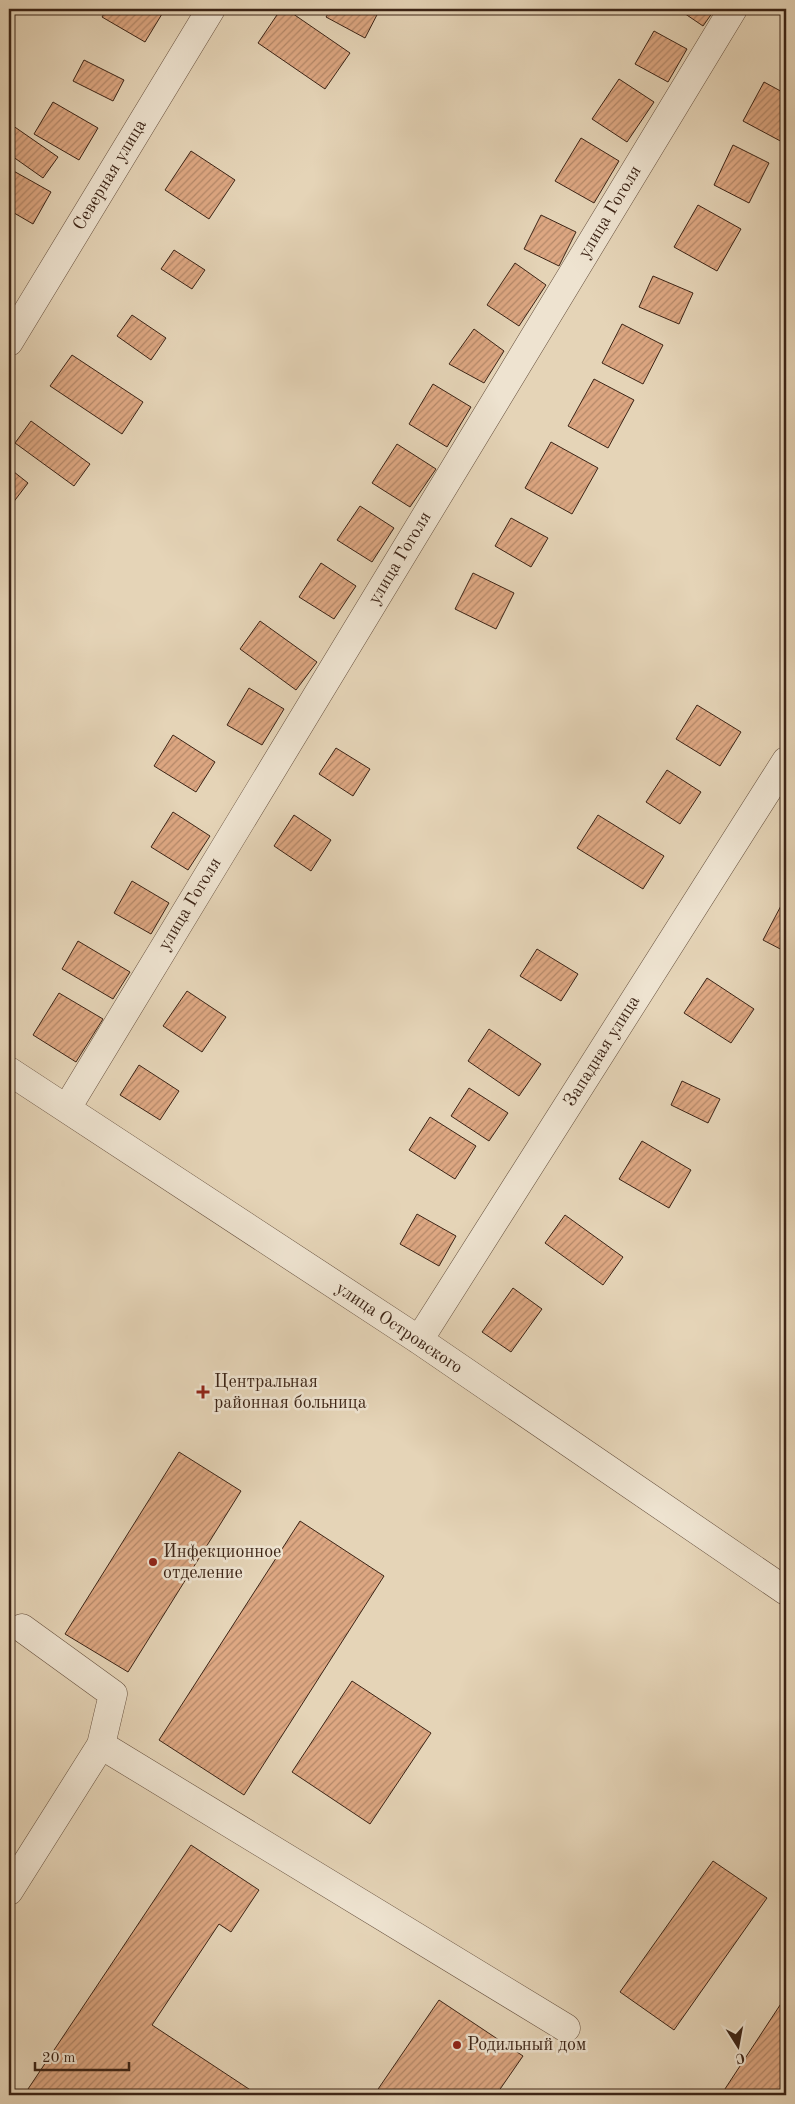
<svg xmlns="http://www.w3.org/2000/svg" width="795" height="2104" font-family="'Old Standard TT',serif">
<defs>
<pattern id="building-hatch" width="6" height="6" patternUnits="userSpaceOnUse" patternTransform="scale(1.25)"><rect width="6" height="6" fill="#dda782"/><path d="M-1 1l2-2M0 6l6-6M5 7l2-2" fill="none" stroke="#b48869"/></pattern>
</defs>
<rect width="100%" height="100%" fill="#e5d4b7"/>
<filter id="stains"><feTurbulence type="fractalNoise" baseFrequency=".004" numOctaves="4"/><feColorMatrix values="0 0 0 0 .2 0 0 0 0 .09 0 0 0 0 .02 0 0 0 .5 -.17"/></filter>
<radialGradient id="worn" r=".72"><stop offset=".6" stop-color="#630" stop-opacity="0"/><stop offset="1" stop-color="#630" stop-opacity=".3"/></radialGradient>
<path fill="url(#building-hatch)" stroke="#3c2416" d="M107,9H165L145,42L102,17Z
M281,9H286L350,53L325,89L258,43Z
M331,9H380L365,38L326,17Z
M678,9H715L703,26Z
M654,31L687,49L668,82L635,64Z
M84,60L124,80L113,101L73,81Z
M619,79L654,102L627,142L592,119Z
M764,82L786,94V144L743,121Z
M53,102L98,128L79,160L34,134Z
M9,123L58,157L43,178L9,154Z
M581,138L619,161L594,203L555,181Z
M733,145L769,163L749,203L714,185Z
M191,151L235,180L209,219L165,190Z
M10,169L51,192L33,224L9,210Z
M698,205L741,229L717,271L674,247Z
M541,215L576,232L559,266L524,249Z
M174,250L205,270L192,289L161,269Z
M515,263L546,285L519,326L487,305Z
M653,276L693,293L679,324L639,307Z
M132,315L166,338L151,360L117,336Z
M622,324L663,345L643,384L602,363Z
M474,329L504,351L484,383L449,364Z
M72,355L143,402L122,434L50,386Z
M594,379L634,400L608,448L568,426Z
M433,384L471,407L447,447L409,424Z
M31,421L90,464L74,486L15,443Z
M551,442L598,468L572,514L525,488Z
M397,444L436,469L410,507L372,483Z
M9,468L28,483L9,508Z
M360,506L394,528L372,562L337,540Z
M511,518L548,538L531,567L495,546Z
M321,563L356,586L334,619L299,597Z
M473,573L514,593L496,629L455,609Z
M260,621L317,662L296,690L240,649Z
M9,625L14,629L9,636Z
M249,688L284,709L262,745L227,725Z
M697,705L741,732L720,766L676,739Z
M173,735L215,762L196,792L154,766Z
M336,748L370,769L353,796L319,774Z
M667,770L701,792L680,824L646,802Z
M173,812L210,836L188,870L151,847Z
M294,815L331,840L311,871L274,846Z
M598,815L664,856L643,889L577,848Z
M132,881L169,903L151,934L114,913Z
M784,900L786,901V952L763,940Z
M78,941L130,972L113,999L62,969Z
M537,949L578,974L561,1001L520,976Z
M707,978L754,1009L731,1043L684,1013Z
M187,991L226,1017L202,1052L163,1026Z
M59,993L103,1019L76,1062L33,1035Z
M489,1029L541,1064L519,1096L468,1061Z
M139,1065L179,1091L160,1120L120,1095Z
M682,1081L720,1099L708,1123L671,1105Z
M469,1088L508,1113L489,1141L451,1116Z
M430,1117L476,1146L455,1179L409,1150Z
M642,1141L691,1170L669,1208L619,1179Z
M417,1214L456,1236L439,1266L400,1244Z
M565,1215L623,1257L603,1285L545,1243Z
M513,1288L542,1309L511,1352L482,1332Z
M179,1452L241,1491L128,1672L65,1634Z
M300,1521L384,1576L244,1795L159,1740Z
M352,1681L431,1733L370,1824L292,1772Z
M191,1845L259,1890L231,1932L219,1924L152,2025L258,2095H24Z
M713,1861L767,1898L674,2030L620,1992Z
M786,1996V2095H721Z
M439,2000L523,2056L496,2095H374Z"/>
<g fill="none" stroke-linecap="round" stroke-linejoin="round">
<g stroke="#66503e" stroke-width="29">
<path id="minor" d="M9,342L211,9
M9,1071L419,1340L786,1591
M67,1108L733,9
M419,1340L786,761
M101,1745L566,2028
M9,1891L101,1745L113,1694L22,1628"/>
</g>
<use href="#minor" stroke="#eee3d0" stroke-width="28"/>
</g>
<g fill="#8f2418" stroke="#eee3d0" stroke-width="2">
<path d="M200.5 1384.5h5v5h5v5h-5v5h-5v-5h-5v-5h5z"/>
<circle cx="153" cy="1562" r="5"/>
<circle cx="457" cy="2045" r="5"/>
</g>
<g text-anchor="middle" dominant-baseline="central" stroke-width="5" stroke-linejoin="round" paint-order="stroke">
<g font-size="18" fill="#3c2416" stroke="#eee3d0">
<text transform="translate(110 175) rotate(-59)">Северная улица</text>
<text transform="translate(610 212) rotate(-59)">улица Гоголя</text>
<text transform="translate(400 558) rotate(-59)">улица Гоголя</text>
<text transform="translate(190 904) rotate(-59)">улица Гоголя</text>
<text transform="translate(602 1051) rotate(-58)">Западная улица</text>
<text transform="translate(399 1328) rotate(34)">улица Островского</text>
</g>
<g font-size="18" fill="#3c2416" stroke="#eee3d0" text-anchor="start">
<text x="214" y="1382">Центральная<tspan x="214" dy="21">районная больница</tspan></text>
<text x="163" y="1552">Инфекционное<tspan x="163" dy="21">отделение</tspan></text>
<text x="467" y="2045">Родильный дом</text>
</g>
</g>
<rect width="795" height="2104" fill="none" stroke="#e5d4b7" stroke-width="30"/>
<rect x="10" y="10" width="775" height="2084" fill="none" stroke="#3c2416" stroke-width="2.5"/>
<rect x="15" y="15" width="765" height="2074" fill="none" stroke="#3c2416"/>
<g transform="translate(738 2046) rotate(169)" stroke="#eee3d0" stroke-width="4" paint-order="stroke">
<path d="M0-4L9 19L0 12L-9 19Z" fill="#3c2416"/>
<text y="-8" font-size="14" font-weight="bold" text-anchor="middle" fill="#3c2416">С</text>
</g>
<path d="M35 2062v8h94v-8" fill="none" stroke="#3c2416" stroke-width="2.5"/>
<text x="42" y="2062" font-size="15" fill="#3c2416" stroke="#eee3d0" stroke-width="4" paint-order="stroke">20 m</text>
<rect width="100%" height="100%" filter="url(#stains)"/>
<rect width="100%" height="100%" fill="url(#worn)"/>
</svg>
